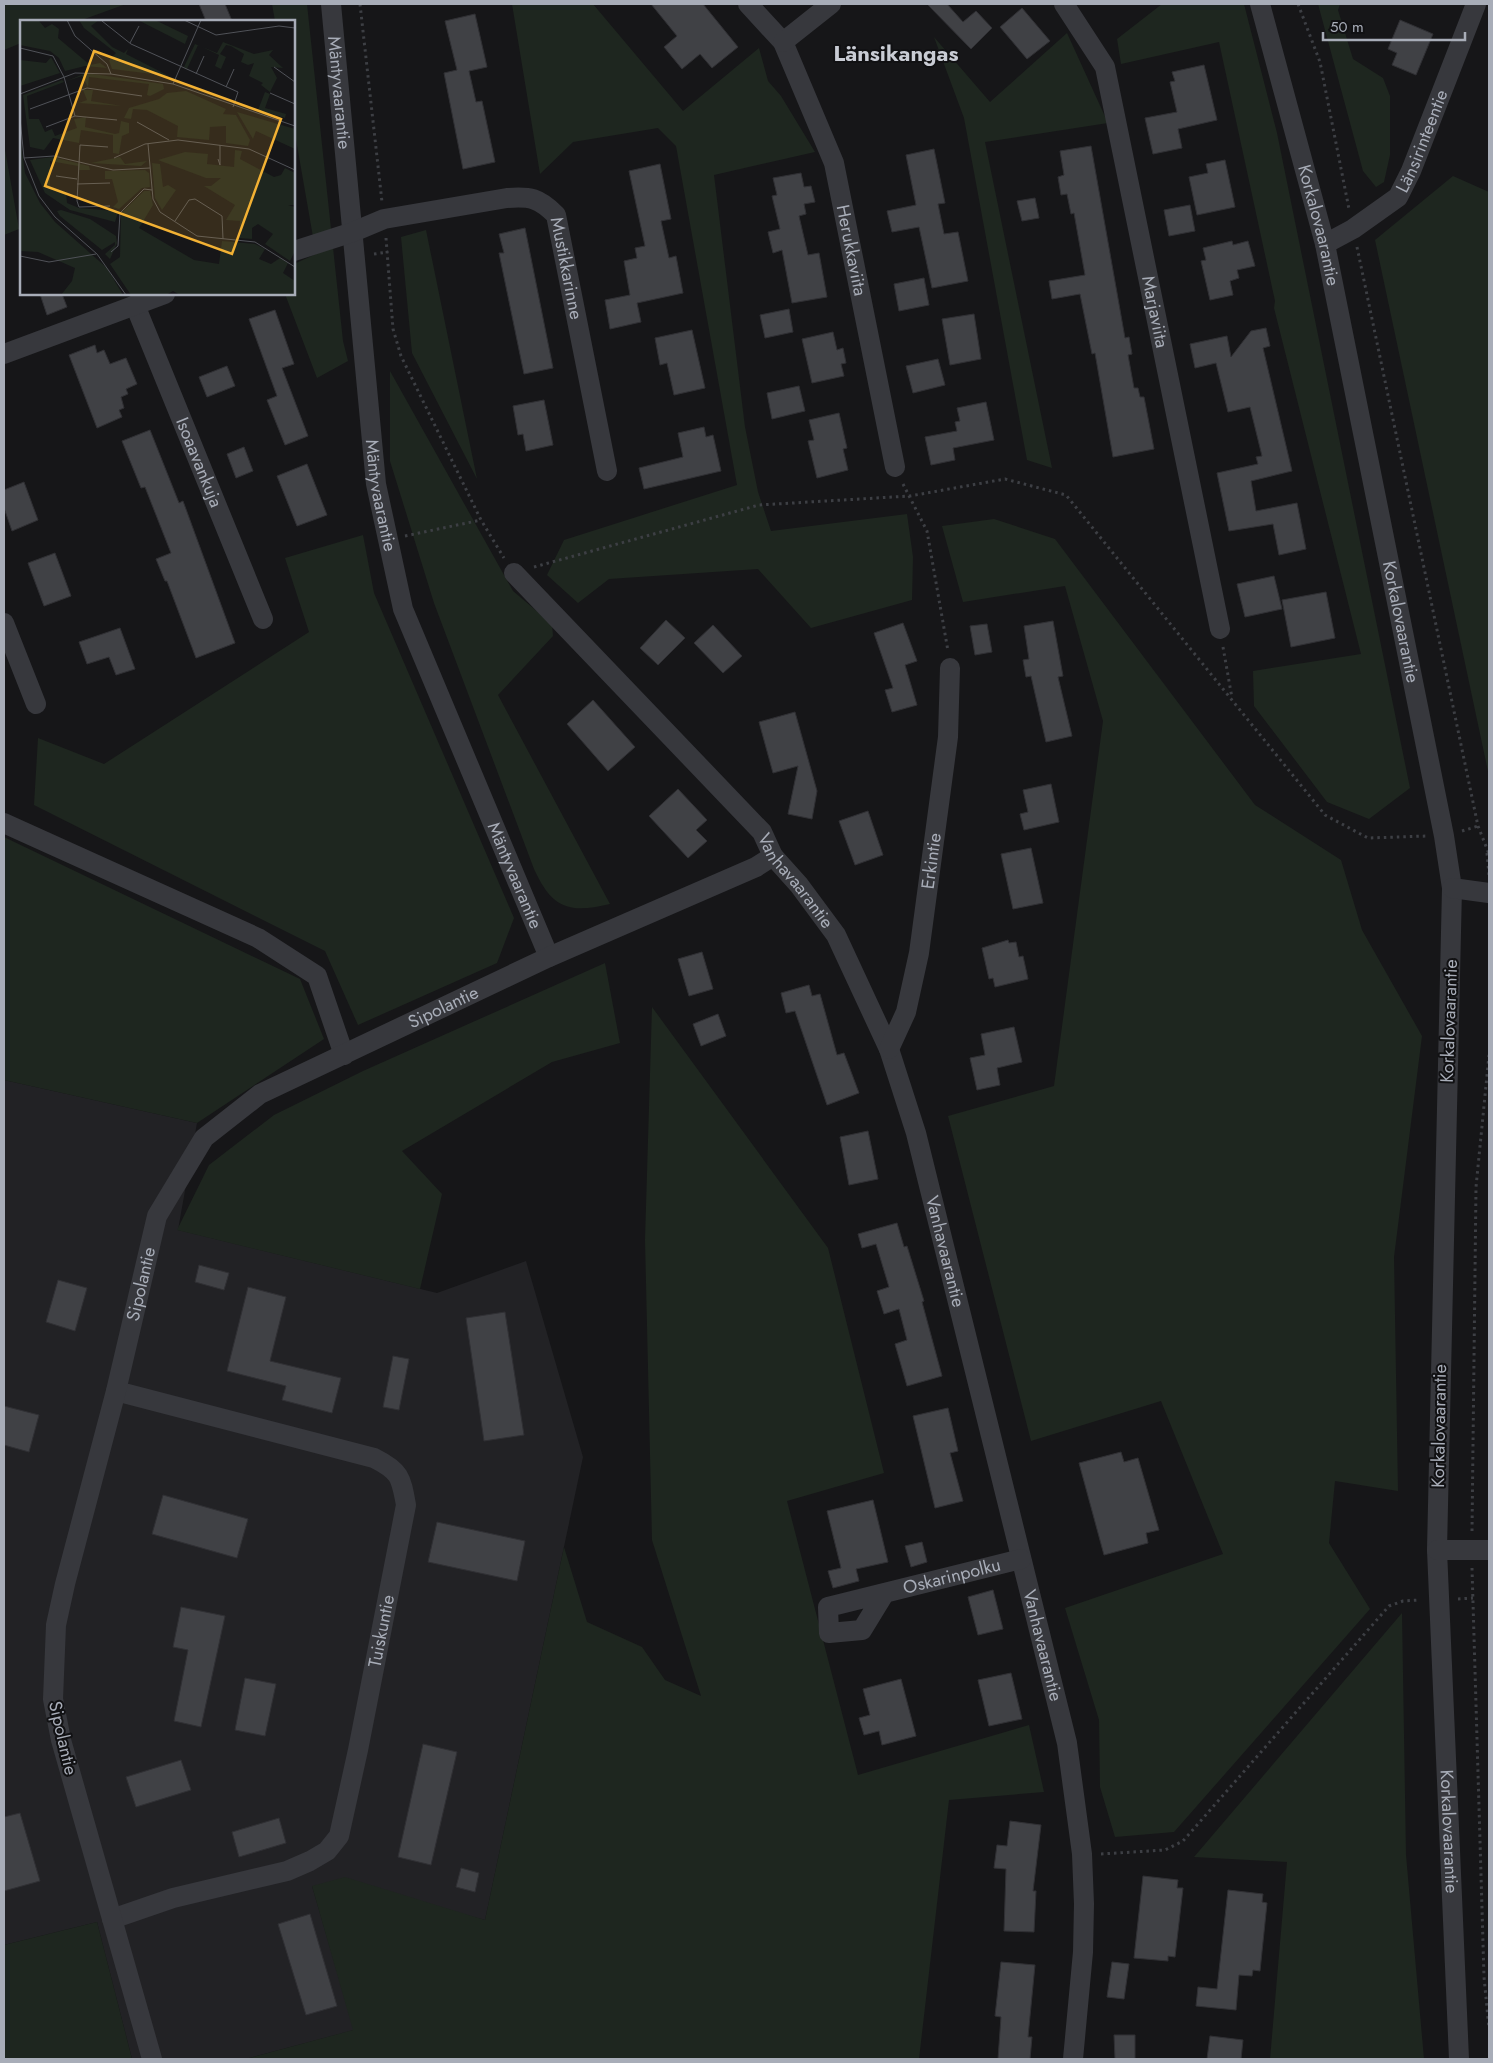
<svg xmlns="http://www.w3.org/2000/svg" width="1493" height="2063" font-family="Jost,sans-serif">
<rect width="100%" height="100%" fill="#161618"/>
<path fill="#222225" d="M4,1080L197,1123L178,1230L437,1293L526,1261L583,1457L485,1920L451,1911L312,1886L354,2030L246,2059H132L97,1922L4,1945Z"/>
<path fill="#1e261f" d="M4,4H126L79,21H21V43L4,50Z
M272,4H307L343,341L348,361L317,378L285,294H294V264L316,254L294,128V21H275Z
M512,4H593L683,111L759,48L768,81L781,96L815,152L714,175L745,427L758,492L771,531L907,514L913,557L912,600L811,628L758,569L609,579L578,603L547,575L564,540L737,485L676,146L658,128L573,142L540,174Z
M1162,4H1244L1277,133L1410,788L1369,819L1327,802L1254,706L1253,671L1361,654L1274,308L1275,301L1219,42L1121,64L1117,39Z
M1318,4H1340L1338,10L1353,59L1383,78L1390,96V155L1384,182L1376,187L1363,171Z
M1067,33L1108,123L985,142L1052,468L1027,460L964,118L934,37L990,102Z
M4,144L19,229L4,235Z
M1453,176L1489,192V776L1375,240Z
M426,230L477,479L412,353L401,237Z
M390,371L513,591L552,624L553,636L498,695L610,904C568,914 552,908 534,869L434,603L390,461Z
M994,519L1055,539L1255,805L1341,860L1362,930L1422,1036L1394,1257L1398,1491L1335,1481L1329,1543L1370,1609L1174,1832L1115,1837L1100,1787L1099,1720L1065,1608L1223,1554L1161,1401L1031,1441L948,1116L1054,1086L1103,721L1065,586L963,602L942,526Z
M363,535L374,593L514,918L497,963L358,1025L325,951L34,805L38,738L104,764L309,632L285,558Z
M4,837L300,979L324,1039L197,1123L4,1080Z
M605,963L620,1043L552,1062L402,1151L442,1194L420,1289L177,1230L209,1165L274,1115L363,1071Z
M652,1007L828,1248L884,1473L787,1501L858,1775L1029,1725L1044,1792L949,1800L919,2059H246L353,2030L312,1886L345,1877L485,1920L564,1547L587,1622L642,1647L665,1680L701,1696L652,1540L645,1240Z
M1402,1613L1406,1855L1424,2059H1270L1287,1862L1194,1857Z
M97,1922L132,2059H4V1945Z"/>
<path fill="#404145" stroke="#303034" d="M199,4H225L232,21H206Z
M651,4H703L738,47L712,68L700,54L682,69L664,47L677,36Z
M927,4H947L963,22L976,11L992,28L971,49Z
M1022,8L1050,41L1027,59L1000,27Z
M475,14L487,67L469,71L476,102L482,101L495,162L463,169L444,73L457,70L445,21Z
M1400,20L1433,34L1416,75L1392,65L1397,53L1388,49Z
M1204,65L1217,120L1178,129L1182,148L1153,154L1145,118L1177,112L1170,82L1175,81L1172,72Z
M1091,146L1125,338L1129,337L1132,354L1128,355L1134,388H1138L1140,397H1144L1154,449L1113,457L1095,353L1092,354L1080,294L1052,299L1049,281L1085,275L1074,213L1071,214L1067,194L1061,195L1058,177L1064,175L1060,151Z
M934,149L945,203L938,204L944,234L958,232L968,281L932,288L919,227L892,232L887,211L916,205L906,155Z
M1225,160L1235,207L1197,215L1189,177L1208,173L1206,164Z
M660,164L671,219L661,221L669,258L676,256L683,293L637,303L641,322L610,329L605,300L630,295L624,261L637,258L635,248L645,246L629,171Z
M801,173L804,187L811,186L815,202L804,204L806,214L799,216L808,255L819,253L827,297L792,303L782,250L773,253L768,232L780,229L772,196L777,195L773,178Z
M1035,198L1039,218L1022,221L1017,201Z
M1190,205L1195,231L1169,236L1164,210Z
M525,228L553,368L524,374L499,253H504L499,234Z
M1232,241L1233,245L1248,241L1255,266L1237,270L1239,278L1230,281L1233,295L1210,300L1201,261L1206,260L1203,248Z
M924,278L929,305L899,311L894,284Z
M40,294H62L67,307L47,315Z
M789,309L793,332L765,338L760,315Z
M275,310L294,364L282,368L308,436L285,445L267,400L277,396L249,319Z
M974,314L981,359L950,365L942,319Z
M1266,328L1270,346L1263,348L1292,471L1251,481L1256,511L1297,503L1306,549L1279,555L1273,524L1229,531L1217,473L1258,464L1256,457L1262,456L1250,407L1228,412L1216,363L1195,368L1190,344L1227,336L1231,357L1251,331Z
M692,330L705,388L674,395L667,363L660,365L655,338Z
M833,332L837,350L843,348L846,363L841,364L844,376L812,383L802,339Z
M95,345L97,353L104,350L110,364L126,358L137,384L126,389L128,394L121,397L124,408L119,410L122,417L97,428L69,355Z
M938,359L945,385L913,393L906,366Z
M227,366L235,386L207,397L199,377Z
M799,386L805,411L772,419L767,393Z
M544,400L553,445L526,451L523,434L518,435L513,406Z
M986,402L994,440L953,448L955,460L931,465L925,437L957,431L955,422L960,421L957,408Z
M839,413L847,448L843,449L848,470L817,478L808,441L814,440L809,420Z
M704,427L706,437L713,435L721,471L644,489L639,468L683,457L678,433Z
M150,430L179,503L183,501L235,643L196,658L167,581H165L156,559L171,553L145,487L141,488L122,441Z
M244,447L253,471L236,478L227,454Z
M307,464L327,515L297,526L277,476Z
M24,482L38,520L12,531L4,508V490Z
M55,553L71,596L44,606L28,563Z
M1274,576L1282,609L1245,617L1237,584Z
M1326,592L1335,638L1291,647L1282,600Z
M666,620L685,638L658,665L640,648Z
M1053,621L1063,676L1058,677L1072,736L1046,742L1031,676L1026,677L1023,660L1029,659L1024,626Z
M903,623L917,661L905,665L917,705L892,712L885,690L893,688L874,633Z
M987,624L992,652L975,655L970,626Z
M713,625L742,656L723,673L694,643Z
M120,628L135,669L116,675L109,657L87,664L79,642Z
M593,700L635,747L608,771L567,724Z
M795,712L817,791L812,819L788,814L798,766L773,773L759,722Z
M1051,784L1059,822L1024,830L1020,814L1028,812L1023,790Z
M678,789L707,820L696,830L707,841L688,858L649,816Z
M868,811L883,855L855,865L839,821Z
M1031,848L1043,903L1013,909L1001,854Z
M1008,940L1009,943L1016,942L1019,957L1023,956L1028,979L995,987L993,978L989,979L982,948Z
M702,952L713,989L689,996L678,959Z
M809,985L812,996L820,994L837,1055L844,1053L859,1093L827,1105L795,1011L786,1013L781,993Z
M718,1014L726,1036L701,1046L693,1024Z
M1014,1027L1022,1062L997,1068L1000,1085L977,1090L970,1058L985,1055L981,1034Z
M868,1131L878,1179L849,1185L840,1137Z
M897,1223L904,1247L907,1246L924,1301L922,1302L942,1376L907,1386L895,1344L907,1340L899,1309L884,1314L877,1291L889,1287L876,1244L862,1248L858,1234Z
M199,1265L229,1273L224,1290L195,1282Z
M58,1280L87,1288L75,1331L46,1322Z
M248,1287L286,1297L270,1361L341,1378L332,1413L282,1400L286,1386L227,1371Z
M505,1312L524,1435L484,1441L466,1318Z
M393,1356L409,1359L399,1410L383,1407Z
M4,1406L39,1415L29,1452L4,1445Z
M948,1408L958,1451L950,1453L963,1501L935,1508L913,1416Z
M1121,1452L1124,1462L1138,1458L1159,1530L1146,1533L1148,1543L1104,1555L1079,1463Z
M163,1495L248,1519L237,1558L152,1534Z
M873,1500L888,1562L856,1569L859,1581L833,1588L828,1571L841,1568L827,1511Z
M437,1522L525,1541L517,1581L428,1562Z
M922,1542L927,1562L911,1567L905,1546Z
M993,1590L1003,1629L978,1635L968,1597Z
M181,1607L225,1616L201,1727L174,1721L188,1650L173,1647Z
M1011,1673L1022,1719L989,1726L978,1680Z
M245,1678L276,1684L265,1736L235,1730Z
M901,1679L916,1736L882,1745L879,1731L864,1735L859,1718L870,1715L863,1689Z
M423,1744L457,1752L431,1865L398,1857Z
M181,1760L191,1790L136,1807L126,1777Z
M20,1813L40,1881L4,1891V1817Z
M279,1818L286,1843L239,1857L232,1832Z
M1010,1821L1041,1825L1033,1891H1036L1034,1932L1004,1931L1006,1869L994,1868L997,1845L1007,1846Z
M461,1868L479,1873L475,1892L456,1887Z
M1143,1876L1178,1880L1177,1888H1183L1175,1957L1168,1956V1961L1134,1958Z
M1228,1890L1263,1894L1262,1902L1267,1903L1260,1971L1253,1970L1252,1976L1239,1975L1236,2010L1196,2006L1198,1987L1217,1989Z
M310,1914L337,2006L306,2015L278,1924Z
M1001,1962L1035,1965L1028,2037H1032L1030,2059H998L1001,2017L995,2016Z
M1112,1962L1129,1964L1124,1999L1107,1997Z
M1114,2035H1135V2059H1115Z
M1210,2036L1243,2040L1241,2059H1207Z"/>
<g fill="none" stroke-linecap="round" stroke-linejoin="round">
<path stroke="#3d3f44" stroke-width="3" stroke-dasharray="2.5 4" stroke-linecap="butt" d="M360,4L382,202
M1298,4L1320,62L1349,209
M386,238L393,329L401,356L481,520L504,558
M1357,247L1478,826L1489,854
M374,254L388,252
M903,484L927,531L948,651
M405,536L481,520
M534,567L759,505L910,496L1005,479L1066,495L1325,815L1368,838L1427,836
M1223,647L1232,698
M1462,831L1478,826
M1487,853L1489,875
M1472,1531L1476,1187L1489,1055
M1472,1568L1484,1977L1489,2029
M1458,1599L1473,1598
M1101,1854L1165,1850L1183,1841L1389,1606L1403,1601L1420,1600"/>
<g stroke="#37383d" stroke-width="20">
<path id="s1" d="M331,4L376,484L403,609L549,957"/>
<path id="s2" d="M748,4L783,42L834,163L895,467"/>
<path id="s3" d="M1064,4L1105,67L1220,629"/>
<path id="s4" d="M1260,4L1325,244L1444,836L1452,888L1437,1550L1459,2059"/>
<path d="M783,42L831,4"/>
<path id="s5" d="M1325,244L1353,229L1398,197L1411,171L1476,4"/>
<path id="s6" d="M294,251L353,232L384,219L507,198C530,196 539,198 556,215L607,471"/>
<path id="s7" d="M135,305L263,619"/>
<path d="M4,354L165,294"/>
<path id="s8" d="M514,573L762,832L773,856L799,885L836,935L889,1049L916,1133L1067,1743L1082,1854L1084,1904L1083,1952L1073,2059"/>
<path d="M4,623L36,704"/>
<path d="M4,823L258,938L317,976L344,1055"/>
<path d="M1452,888L1489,893"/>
<path id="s9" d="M889,1049L906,1012L919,953L948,737L950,668"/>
<path d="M1437,1550H1489"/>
<path id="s10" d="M884,1594L862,1630L829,1633L828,1607L1021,1559"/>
<path id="s11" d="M112,1919L173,1898L287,1871L310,1861L327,1851L339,1836L358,1750L406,1505C401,1477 400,1471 374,1458L116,1391"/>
<path id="s12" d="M152,2059L61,1740L53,1699L56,1625L65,1584L116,1391L157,1216L204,1138L260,1094L549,957L756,867L773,856"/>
</g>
</g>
<g text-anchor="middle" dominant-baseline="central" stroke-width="4" stroke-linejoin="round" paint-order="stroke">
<g font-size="18" fill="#a8adb8" stroke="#111113">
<text stroke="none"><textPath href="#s1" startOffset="89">Mäntyvaarantie</textPath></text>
<text stroke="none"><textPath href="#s5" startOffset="148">Länsirinteentie</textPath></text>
<text stroke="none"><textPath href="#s4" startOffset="229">Korkalovaarantie</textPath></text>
<text stroke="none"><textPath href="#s2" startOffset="272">Herukkaviita</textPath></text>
<text stroke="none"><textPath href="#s6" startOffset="329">Mustikkarinne</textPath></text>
<text stroke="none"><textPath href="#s3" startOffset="325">Marjaviita</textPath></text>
<text stroke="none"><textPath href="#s7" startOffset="170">Isoaavankuja</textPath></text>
<text stroke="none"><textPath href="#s1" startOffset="494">Mäntyvaarantie</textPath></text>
<text stroke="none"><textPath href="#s4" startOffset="634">Korkalovaarantie</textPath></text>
<text stroke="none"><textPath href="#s9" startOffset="194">Erkintie</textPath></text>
<text stroke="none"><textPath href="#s1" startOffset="899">Mäntyvaarantie</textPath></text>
<text stroke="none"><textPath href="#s8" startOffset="418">Vanhavaarantie</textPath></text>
<text stroke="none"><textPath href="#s12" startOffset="1234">Sipolantie</textPath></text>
<text transform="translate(1449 1021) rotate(-88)">Korkalovaarantie</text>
<text stroke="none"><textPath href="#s8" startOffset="822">Vanhavaarantie</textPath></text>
<text stroke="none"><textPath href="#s12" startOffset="799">Sipolantie</textPath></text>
<text transform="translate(1439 1426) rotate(-89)">Korkalovaarantie</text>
<text stroke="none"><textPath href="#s10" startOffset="229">Oskarinpolku</textPath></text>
<text stroke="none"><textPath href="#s11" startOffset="455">Tuiskuntie</textPath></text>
<text stroke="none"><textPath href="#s8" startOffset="1228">Vanhavaarantie</textPath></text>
<text transform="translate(63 1738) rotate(77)">Sipolantie</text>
<text stroke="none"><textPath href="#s4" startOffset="1849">Korkalovaarantie</textPath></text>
</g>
<g font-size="22" font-weight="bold" fill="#c9ccd4" stroke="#111113">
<text x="896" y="53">Länsikangas</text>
</g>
</g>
<g transform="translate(20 20)">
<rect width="275" height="275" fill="#161618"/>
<path d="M0,0L19,1L25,8L32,4L39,9L38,18L70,45L80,43L87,48L65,46L45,51L39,38L30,31L0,25ZM59,0H79L71,6L92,27L104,33L108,29L106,34L149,56L92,49L89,40L96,33L64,8ZM118,0H135L168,16L165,24ZM203,22L234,34L253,30L249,35L263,48L251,47L257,58L250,72L241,65L243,63L229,56L234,43L228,45L221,42L224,34L211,26L206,25L200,34L206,37L201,49L195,46L199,35L178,25L167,49L164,47L175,24L197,33ZM31,37L40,53L0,66V40L26,43ZM66,53L143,64L144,69L130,76L127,75L129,64L69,57L68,67L62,56L47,61ZM42,60L44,62L7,76L9,99H19L25,112L32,109L35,116L57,108L54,99L66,97L65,107L95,114L99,113L101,101L109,103V113L102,116L99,134L93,133V115L61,110L59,123L33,118L24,130L10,127L3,75ZM63,70H73L71,81L102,86L59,83L67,80ZM166,71L206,89L203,94L216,95L230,120L228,126L206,123V106L190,107L189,120L157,117L158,106L127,90L113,89L111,99L104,98L109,88L139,79L147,73ZM245,72L250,74L245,88L266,94L265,98L238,90ZM217,92L275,109V129L236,111L233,119ZM0,117L5,153L20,183L35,202L87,248L103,275H41L52,261L55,248L18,232L0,231ZM215,130L222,131L220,139L254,157L261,155L265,148L275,153V185H268L275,187V231L270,241L245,224L253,214L238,204L232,208V219L219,218L220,201L206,200L215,185L184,166H191L201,158H186L138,140L165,132L188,134L187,144L214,147ZM32,137L69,146L70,150H59L58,146L30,141V169L46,172L47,183L59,188L94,191L98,192L95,202L50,190L25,173L10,140ZM100,137L105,144L127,141L121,146L71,143ZM132,143L140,144L143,167L148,165L156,170L142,190L135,178ZM125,150L129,153L130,167L122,168L99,189L93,187L98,182L92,159H85V151ZM124,171H130L133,185L119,208L174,240L199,244L202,221L235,224L245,229L239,239L251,244L260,238L268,243L263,253L275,261V275H160L153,271L146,275H111L90,244L100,237L101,193ZM41,190L70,199L96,216L97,223L90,239L85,234L95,225V222L82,230L40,196L37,191Z" fill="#1e261f"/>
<path fill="none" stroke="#505258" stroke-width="1" d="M47,0L55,16L87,44L91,54M164,0L196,15L259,6L275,8M82,1L111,24L218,72L213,87M110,23L119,6M0,28L33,36L44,57L55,96M254,47L275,62M176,54L184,36M153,64L181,0M206,67L214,49M250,73L275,84M0,74L55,53L91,54L153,64L275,106M10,89L67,68L122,76M0,98L4,138L19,176L35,197L77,234L106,275M117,102L149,120M26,107L55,96L97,100M128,124L133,179L140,192L177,216L235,222L275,247M88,127L60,125L57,181L59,187L90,186M4,138L34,136L93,150L130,148M94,138L125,124L158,120L229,129L275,150M198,139L200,145V125M36,156L57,159M57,164L90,163M155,201L169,180L175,179L202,196L203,219M91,232L98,226L100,193L124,169L132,170M0,236L29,242L76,234"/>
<path fill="#f2b134" fill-opacity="0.15" stroke="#f2b134" stroke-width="2.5" d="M74,31L261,99L212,234L25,166Z"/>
<rect width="275" height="275" fill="none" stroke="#a8adb8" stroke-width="2.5"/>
</g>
<rect width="1493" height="2063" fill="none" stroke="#a8adb8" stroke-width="10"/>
<path d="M1323 32v8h142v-8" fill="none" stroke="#a8adb8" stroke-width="2.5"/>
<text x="1330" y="32" font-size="15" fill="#a8adb8" stroke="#111113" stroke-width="4" paint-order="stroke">50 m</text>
</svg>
